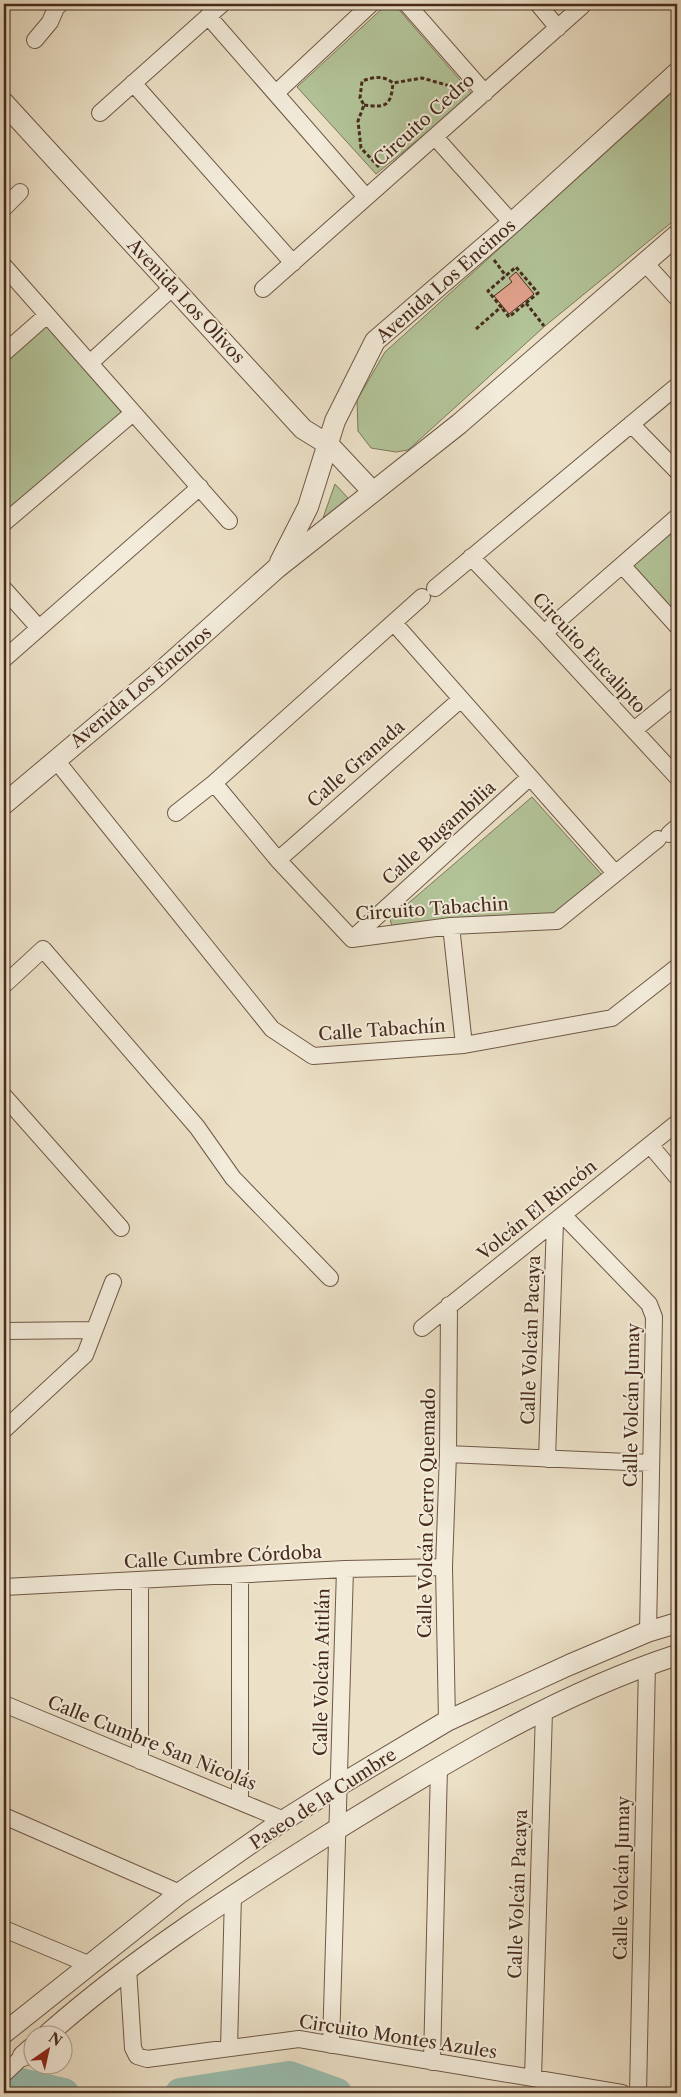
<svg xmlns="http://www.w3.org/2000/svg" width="681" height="2097" font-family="'Libre Caslon Text',serif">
<rect width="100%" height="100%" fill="#ece1c7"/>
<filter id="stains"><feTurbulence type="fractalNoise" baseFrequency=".004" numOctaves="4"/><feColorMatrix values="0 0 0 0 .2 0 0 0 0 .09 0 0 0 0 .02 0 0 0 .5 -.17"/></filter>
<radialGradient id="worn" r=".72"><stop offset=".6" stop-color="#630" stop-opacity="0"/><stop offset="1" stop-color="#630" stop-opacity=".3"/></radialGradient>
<path fill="#b3c499" stroke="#7d785a" d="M387,4H394L473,95L376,174L297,87Z
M677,88V218L545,326L408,450L396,452L371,448L358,431L357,400L385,352Z
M46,326L122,413L5,512L4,363Z
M335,484L348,498L323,518Z
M677,529V619L631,566Z
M532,797L603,876L552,917L393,930L390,919Z"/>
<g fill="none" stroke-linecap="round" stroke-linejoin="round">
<path stroke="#99beb0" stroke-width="30" d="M4,2079L64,2093
M180,2093L289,2076L337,2093"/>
</g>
<path fill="#e1a28d" stroke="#472b1c" d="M516,272L534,294L509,314L494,296L512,282L509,278Z"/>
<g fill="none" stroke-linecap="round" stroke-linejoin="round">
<g stroke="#705847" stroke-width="18">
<path id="minor" d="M407,4L485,93
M538,4L558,28
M208,16L366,197
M35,40L50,22L56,8L60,4
M133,83L293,263
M276,93L371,4
M100,113L222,4
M435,137L512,223
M4,208L20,192
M645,263L677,298
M4,266L229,521
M263,289L582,6
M4,353L47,315
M90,363L173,287
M631,424L677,471
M4,523L133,413
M471,557L544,633L677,777
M622,565L677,626
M435,588L677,386
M4,589L39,628
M394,623L615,873
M544,633L677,517
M4,659L200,487
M634,730L677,695
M55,759L272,1029L313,1056L464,1045L612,1018L677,967
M214,783L278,860L352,939
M176,813L214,783L422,597
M669,834L677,827
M278,860L461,699
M451,926L464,1045
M352,939L451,926L557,921L658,839
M352,939L530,777
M4,985L43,949L197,1127L233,1178L330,1278
M4,1096L121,1228
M650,1145L677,1177
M563,1215L649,1304L654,1317L648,1632
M422,1328L677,1123
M4,1331L94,1330
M4,1430L85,1355L113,1282
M448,1454L651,1463
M547,1459L555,1222
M4,1587L345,1569L444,1567
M4,1704L284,1820
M447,1721L444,1567L448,1454L449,1305
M140,1761V1582
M240,1800V1575
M4,1816L180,1893
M4,1929L88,1964
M128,1968L133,2048L137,2056L147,2059L299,2039L622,2093
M331,2045L345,1569
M229,2048L233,1895
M432,2062L439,1766
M4,2074L23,2056
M533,2078L544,1711
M638,2093L647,1664"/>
</g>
<g stroke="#705847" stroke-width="22">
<path id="tertiary" d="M4,103L303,429L329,445L373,492
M280,562L308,507L335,421L375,341L512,223L677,73
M4,804L155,677L277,568L459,424L677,235
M4,2033L180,1893L284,1820L340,1785L447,1721L569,1665L647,1632L677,1623
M48,2034C135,1957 233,1895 331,1833C441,1765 554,1695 677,1655
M23,2056L32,2048"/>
</g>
<path stroke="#472b1c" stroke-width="3" stroke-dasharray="4 2.5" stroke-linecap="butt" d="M364,105C386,108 391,106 393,83
M379,167L361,148L358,121L364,105L360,98L362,81C374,77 383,75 393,83L422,78L457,88
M494,260L506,276
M526,303L544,326
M476,329L501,307L488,291L516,267L538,293L509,317L501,307"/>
<use href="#minor" stroke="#f3ecdb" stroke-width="16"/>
<use href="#tertiary" stroke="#f3ecdb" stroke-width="20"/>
</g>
<g text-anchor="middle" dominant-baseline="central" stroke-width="4" stroke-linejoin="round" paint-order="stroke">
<g font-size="18" fill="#472b1c" stroke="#f3ecdb">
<text transform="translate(424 120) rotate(-42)">Circuito Cedro</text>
<text transform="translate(446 281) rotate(-41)">Avenida Los Encinos</text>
<text transform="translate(186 301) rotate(47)">Avenida Los Olivos</text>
<text transform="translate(589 653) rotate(47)">Circuito Eucalipto</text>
<text transform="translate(141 687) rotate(-40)">Avenida Los Encinos</text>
<text transform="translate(356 764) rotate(-41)">Calle Granada</text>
<text transform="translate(439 833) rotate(-42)">Calle Bugambilia</text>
<text transform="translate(432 909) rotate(-4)">Circuito Tabachin</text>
<text transform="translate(382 1030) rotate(-4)">Calle Tabachín</text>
<text transform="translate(537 1210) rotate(-39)">Volcán El Rincón</text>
<text transform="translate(531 1340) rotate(-88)">Calle Volcán Pacaya</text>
<text transform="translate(632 1405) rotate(-89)">Calle Volcán Jumay</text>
<text transform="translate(427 1513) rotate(-89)">Calle Volcán Cerro Quemado</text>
<text transform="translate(223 1557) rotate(-3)">Calle Cumbre Córdoba</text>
<text transform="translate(322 1672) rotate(-89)">Calle Volcán Atitlán</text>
<text transform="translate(152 1743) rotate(22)">Calle Cumbre San Nicolás</text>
<text transform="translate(323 1799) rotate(-33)">Paseo de la Cumbre</text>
<text transform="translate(622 1878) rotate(-89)">Calle Volcán Jumay</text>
<text transform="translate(518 1894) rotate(-88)">Calle Volcán Pacaya</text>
<text transform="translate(398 2037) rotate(9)">Circuito Montes Azules</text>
</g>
</g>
<rect width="681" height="2097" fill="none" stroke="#ece1c7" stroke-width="20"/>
<rect x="5" y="5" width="671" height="2087" fill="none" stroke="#472b1c" stroke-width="2.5"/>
<rect x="10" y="10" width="661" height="2077" fill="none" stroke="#472b1c"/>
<g transform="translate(48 2050) rotate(34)"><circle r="24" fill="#f3ecdb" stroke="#ae9f8f"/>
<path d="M0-4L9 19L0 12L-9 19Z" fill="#8f2418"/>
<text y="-8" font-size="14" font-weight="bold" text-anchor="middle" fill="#472b1c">N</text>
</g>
<rect width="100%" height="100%" filter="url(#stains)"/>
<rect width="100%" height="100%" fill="url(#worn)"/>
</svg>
